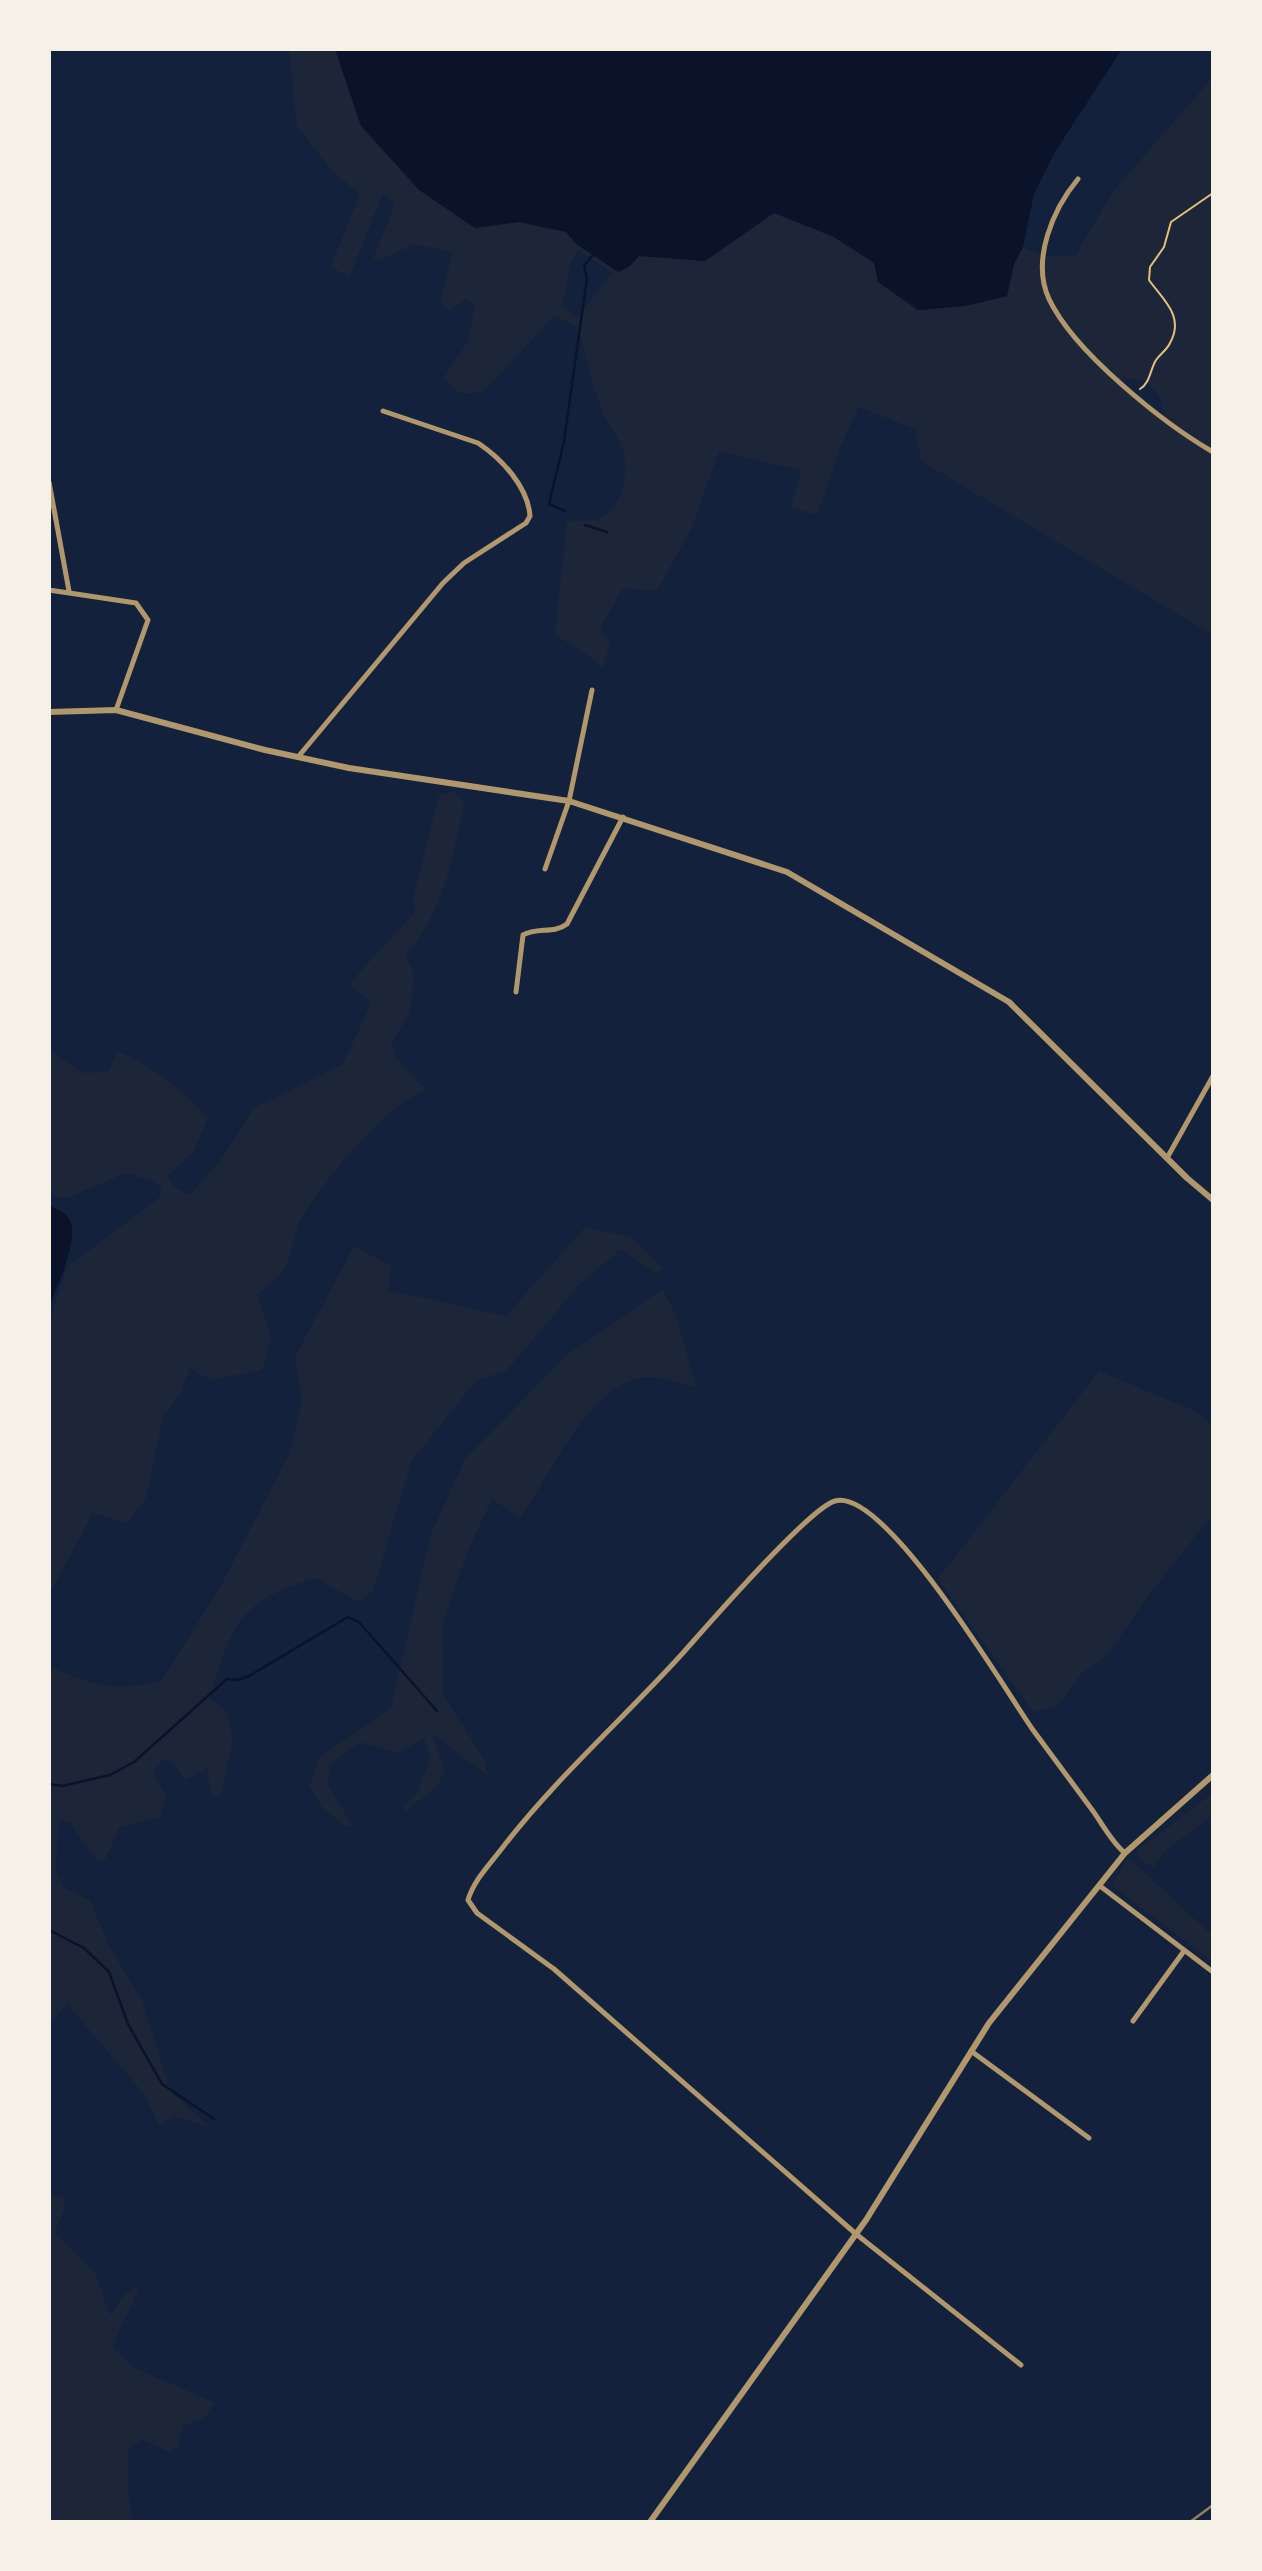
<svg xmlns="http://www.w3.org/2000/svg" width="1262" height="2571" font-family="Helvetica,sans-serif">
<rect width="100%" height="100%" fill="#14213d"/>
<path fill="#1d2539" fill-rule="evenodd" d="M289,49H335L361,126L475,228L518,222L567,232L576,244L629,267L639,256L705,261L774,212L834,237L875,263L878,282L918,310L965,306L1007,296L1014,264L1023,247L1044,256H1075L1114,190L1213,77V635L921,461L915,429L859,407L839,450L817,515L791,507L802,470L719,452L691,529L657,591L623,588L600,628L610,643L602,668L594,659L555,635L567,521C575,520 586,522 594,520C622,513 629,477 624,453C620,438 610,428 604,415C592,389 587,356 578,328L555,315L483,392L462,394L443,379L468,341L475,306L466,299L450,311L441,302L452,252L414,244L380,260L373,259L395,204L383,193L349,278L331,266L360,194L333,172L297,126ZM578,250L612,272L578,317L562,307L570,265ZM1123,377C1145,380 1166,391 1163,417L1121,379Z
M452,791L464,802C455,851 441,920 405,955L414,974L410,1012L392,1042L395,1057L427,1091C387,1100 323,1183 301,1219C293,1232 293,1250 287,1265C282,1276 266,1286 257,1295L271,1336L262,1370L211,1380L190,1368L179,1396L163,1416L146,1498L127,1523L93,1513L49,1595V1323L67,1267L160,1197L162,1189L155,1182L126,1173L67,1198L49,1196V1050L83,1073L108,1072L118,1051C154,1067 183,1090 208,1119L193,1152L168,1176L174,1187L190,1195L222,1158L254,1108L343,1064L371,1003L349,984L415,912L413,899L439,796Z
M585,1227L631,1237L663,1269L657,1274L621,1249L579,1285L507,1370L476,1381L411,1462L373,1591L359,1602L315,1578C239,1601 231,1624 210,1698L227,1712L233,1739L221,1794L212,1797L207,1768L185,1780L171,1761L162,1760L153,1773L166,1796L160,1817L119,1828L105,1860L97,1861L70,1823L59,1821L56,1871L63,1887L90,1900L109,1946L142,2001L171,2092L211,2128L175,2116L159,2125L144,2094L67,2004L49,2024V1666C94,1686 113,1693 162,1680L222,1584L290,1452L302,1400L295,1357L354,1246L391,1266L388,1290L506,1316Z
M663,1289L676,1316L696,1387C682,1384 663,1377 648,1377C589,1380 550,1478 520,1518L492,1499L466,1555L442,1625L443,1694L485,1761L488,1776L432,1734L445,1772L436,1787L405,1812L404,1806L418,1791L431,1757L424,1739L397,1753L360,1742L330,1764L328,1785L352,1825L346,1828L322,1807L309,1786L320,1757L391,1708L431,1534L465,1459L568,1354Z
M1099,1371L1197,1412L1213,1426V1514L1151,1592L1106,1657L1082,1673L1058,1706L1033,1712L938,1579Z
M1213,1793V1815L1166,1850L1154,1867L1141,1861L1136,1851Z
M1128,1857L1213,1936V1962L1112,1886Z
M49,2193L64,2198V2210L55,2232L96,2275L110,2315L125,2294L139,2285C133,2308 120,2325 113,2347L133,2367L215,2403L204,2418L182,2426L178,2447L170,2452L141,2440L128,2450V2491L133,2522H49Z"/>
<path fill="#0b132b" d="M335,49H1122L1055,152L1034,194L1023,247L1014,264L1007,296L965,306L918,310L878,282L874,263L834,237L774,213L705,261L639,256L629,267L618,272L576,244L566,232L519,222L475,228L419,190L361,126Z
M49,1205C54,1208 64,1212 68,1217C82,1235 57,1287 49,1306Z"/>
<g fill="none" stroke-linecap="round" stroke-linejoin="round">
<path stroke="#0b132b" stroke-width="2.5" d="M565,511L549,504L564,441L587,278L584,266L592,256
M585,525L607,532
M49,1784L62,1786L110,1775L134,1762L227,1679L238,1680L249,1676L348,1617L359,1622L437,1711
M49,1930L84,1948L109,1972L128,2024L162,2084L214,2119"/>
<path stroke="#e5c07b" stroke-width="2" d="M1140,389C1150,383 1150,370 1156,360C1160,354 1167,350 1170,343C1185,316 1163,300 1149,280L1150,267L1164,247L1171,222L1213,193"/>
<path stroke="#b1986c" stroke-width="5" d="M1078,179C1053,209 1031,260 1049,299C1074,352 1163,423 1213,452
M49,482L69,591
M49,590L136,603L148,620L116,710
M298,757L443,583L464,563L526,523L530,516C528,487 502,459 478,443L383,411
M545,869L569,801L592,690
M516,992L523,935C537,927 554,934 567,924L623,817
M1167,1158L1213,1076
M1100,1886L1213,1972
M1133,2021L1184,1951
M971,2051L1089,2138
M1021,2365L856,2234L554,1969L477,1913L468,1900C474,1880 490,1864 503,1847C557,1777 623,1719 682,1654C706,1627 809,1508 835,1501C885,1487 1005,1690 1033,1730C1052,1756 1071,1781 1090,1807C1101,1821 1111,1842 1125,1853"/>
<path stroke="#b1986c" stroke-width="6" d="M49,712L116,710L265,750L349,768L569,801L787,872L1009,1002L1187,1178L1213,1200
M650,2522L866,2220L989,2023L1125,1853L1213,1775"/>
<path stroke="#918062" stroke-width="2.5" d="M1190,2522L1213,2505"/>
</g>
<rect width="1262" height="2571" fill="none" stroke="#f6f1e7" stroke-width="102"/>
</svg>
